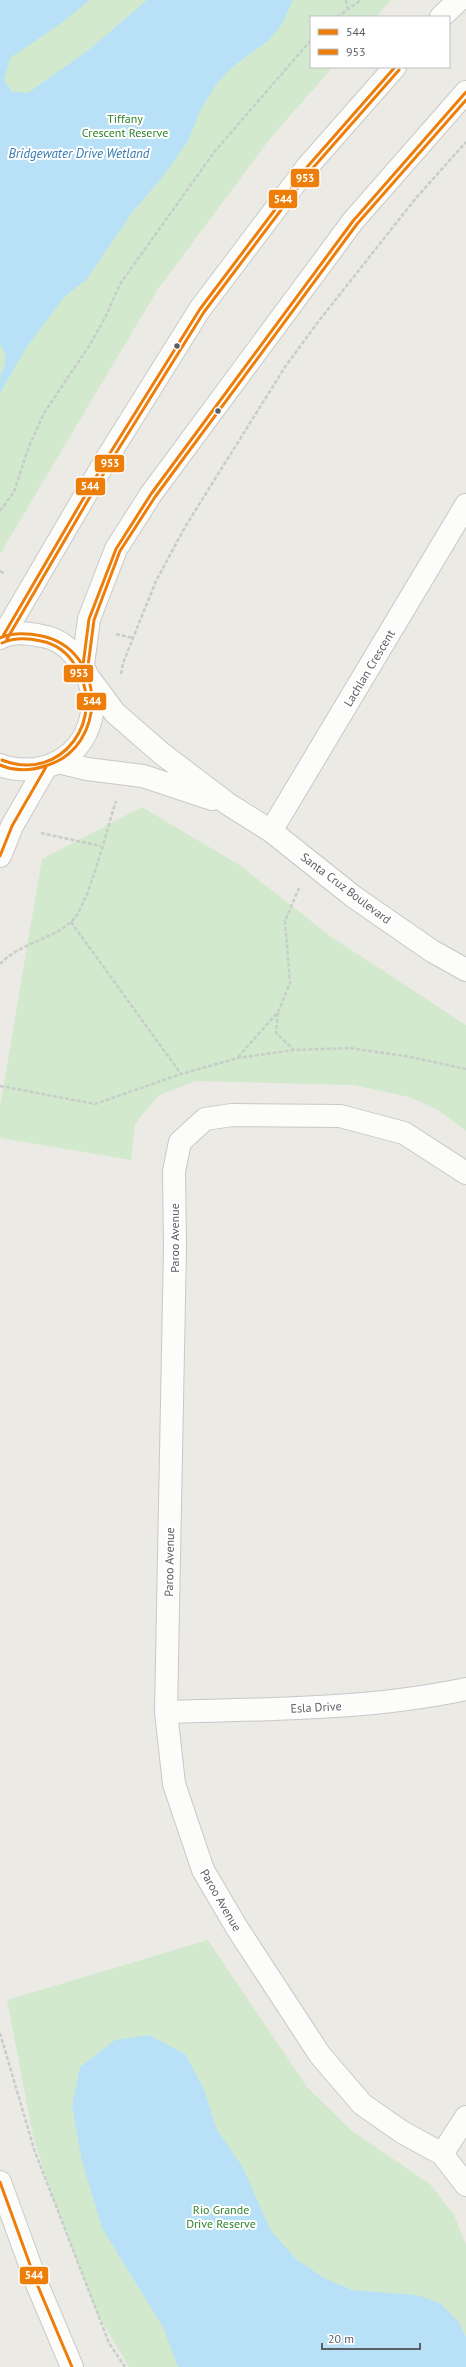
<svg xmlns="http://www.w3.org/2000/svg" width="466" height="2367" font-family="'PT Sans',sans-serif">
<rect width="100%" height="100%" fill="#eceae5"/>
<path fill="#d3e9ce" d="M0,0H391L376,17H311V67H333L272,136L158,289L0,554Z
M142,807L241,866L330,936L466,1025V1131L438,1110L409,1097L354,1085L196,1081L159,1095L135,1124L131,1160L0,1138V1106L42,859Z
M208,1940L307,2087L352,2131L430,2184L454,2215L466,2245V2367H129L98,2315L51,2193L33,2136L7,2000Z"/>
<path fill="#b8e1f7" d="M0,0H90L60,24L10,58L4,80L12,92L28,93L90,49L147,0H293L282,24L270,39L231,68L215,86L201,109L188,141L161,179L134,210L86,280L65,296L26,348L0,393C0,388 0,379 1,374C6,363 9,356 0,345Z
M149,2035L185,2054L204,2089L216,2128L242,2166L271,2231L296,2259L324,2278L352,2290L417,2295L440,2303L458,2321L466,2337V2367H178L163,2327L102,2228L82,2161L72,2106L80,2067L115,2040Z"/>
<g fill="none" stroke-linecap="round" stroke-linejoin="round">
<g stroke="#c8c8c8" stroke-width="24">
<path id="street" d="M89,678L115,713L161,753L228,804L271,831L354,897L432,951L466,970
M58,762L87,769L143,776L212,799
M271,831L466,505
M466,1173L404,1133L340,1116L232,1115L205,1119L180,1142L174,1171L175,1247L166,1712L174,1784L203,1870L237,1928L320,2055L362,2104L402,2132L442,2154L466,2185
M166,1712C266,1709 367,1710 466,1689
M442,2154L466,2117"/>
</g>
<g stroke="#c9c9c9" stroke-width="24">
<path id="secondary" d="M441,17L459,0
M3,636L107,458L200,309L308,166L395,67
M0,638C12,631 29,633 42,636C55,638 67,646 75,656C110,696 91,761 36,769C24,770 11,770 0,765
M83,665L89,619L116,549L151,494L353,221L466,92
M0,856L12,826L46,767
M0,2182L37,2284L72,2367"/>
</g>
<path stroke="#c7cdc9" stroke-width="2.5" stroke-dasharray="4 2" stroke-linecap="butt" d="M346,0L347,8
M337,17L361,0
M0,511L14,492L28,449L44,413L91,343L106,316L120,284L215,151L311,40
M0,571L5,574
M116,634L133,638
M121,674L123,663L156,581L185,527L285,367L318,322L416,198L466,142
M41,833L101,846
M71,922L181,1074
M0,964C19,944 49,940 70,923C89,907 107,827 116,801
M278,1013L276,1033L294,1050
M238,1057L278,1012L290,983L285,921L299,888
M0,1086L95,1104L181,1074L238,1058L294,1050L349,1048L405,1056L466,1069
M0,2033L34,2149L109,2343L125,2367"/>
<use href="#street" stroke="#fcfcfb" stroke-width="22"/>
<use href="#secondary" stroke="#fcfcfb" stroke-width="22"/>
<g stroke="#fff" stroke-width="6">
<path id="bus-1" d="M3,636L107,458L200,309L308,166L395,67
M0,638C13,632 27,633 42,636C107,650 109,748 45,766C30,771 14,771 0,765
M83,665L89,619L116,549L151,494L353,221L466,92
M0,856L12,826L46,767
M0,2182L37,2284L72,2367"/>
</g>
<g stroke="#fff" stroke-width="6">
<path id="bus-2" d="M7,639L111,461L204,312L312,169L399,70
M88,666L94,620L120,551L155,497L357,224L466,100
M2,760C62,784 109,717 75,665C67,652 56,644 41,641C28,638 15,637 2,643"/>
</g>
<use href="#bus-1" stroke="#ee7e0a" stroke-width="3"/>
<use href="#bus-2" stroke="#ee7e0a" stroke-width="3"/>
</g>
<g fill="#5a5f64" stroke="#fff" stroke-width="1.5">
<circle cx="177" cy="346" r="3.5"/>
<circle cx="218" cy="411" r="3.5"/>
</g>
<g text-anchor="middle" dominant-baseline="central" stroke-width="4" stroke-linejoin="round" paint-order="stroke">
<g font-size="12" fill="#2f822d" stroke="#fff">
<text x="125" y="118">Tiffany<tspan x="125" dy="14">Crescent Reserve</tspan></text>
<text x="221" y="2209">Rio Grande<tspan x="221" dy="14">Drive Reserve</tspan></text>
</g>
<g font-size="12" fill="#5a5f64" stroke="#fff">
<text transform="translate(369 668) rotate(-59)">Lachlan Crescent</text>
<text transform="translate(346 888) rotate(37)">Santa Cruz Boulevard</text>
<text transform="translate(174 1238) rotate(-90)">Paroo Avenue</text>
<text transform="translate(169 1562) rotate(-89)">Paroo Avenue</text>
<text transform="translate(316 1707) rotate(-3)">Esla Drive</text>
<text transform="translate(221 1900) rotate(60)">Paroo Avenue</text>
</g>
<g font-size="13" font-style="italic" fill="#357ab0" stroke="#fff">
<text x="79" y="153">Bridgewater Drive Wetland</text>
</g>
</g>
<g stroke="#fff" stroke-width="1.5">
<rect x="290" y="168" width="30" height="20" rx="4" fill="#ee7e0a"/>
<rect x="268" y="189" width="30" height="20" rx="4" fill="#ee7e0a"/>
<rect x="94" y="454" width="31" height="19" rx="4" fill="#ee7e0a"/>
<rect x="75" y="477" width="31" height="19" rx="4" fill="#ee7e0a"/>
<rect x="63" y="664" width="31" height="19" rx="4" fill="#ee7e0a"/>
<rect x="76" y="692" width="31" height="19" rx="4" fill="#ee7e0a"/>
<rect x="19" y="2266" width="30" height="19" rx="4" fill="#ee7e0a"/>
</g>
<g font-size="11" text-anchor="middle" font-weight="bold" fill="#fff">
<text x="305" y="182">953</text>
<text x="283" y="203">544</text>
<text x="110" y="467">953</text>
<text x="90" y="490">544</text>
<text x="79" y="677">953</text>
<text x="92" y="705">544</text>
<text x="34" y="2279">544</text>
</g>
<rect x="310" y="16" width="140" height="52" fill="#ffffff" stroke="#bdbfc1"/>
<rect x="318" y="29" width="20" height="6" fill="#ee7e0a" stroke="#bdbfc1"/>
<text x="346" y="36" font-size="12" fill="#5a5f64">544</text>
<rect x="318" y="49" width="20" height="6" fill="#ee7e0a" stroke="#bdbfc1"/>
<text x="346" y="56" font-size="12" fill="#5a5f64">953</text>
<path d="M322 2343v6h98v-6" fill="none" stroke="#5a5f64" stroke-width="2"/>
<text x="328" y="2343" font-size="12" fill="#5a5f64" stroke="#ffffff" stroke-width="3" paint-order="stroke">20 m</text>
</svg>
